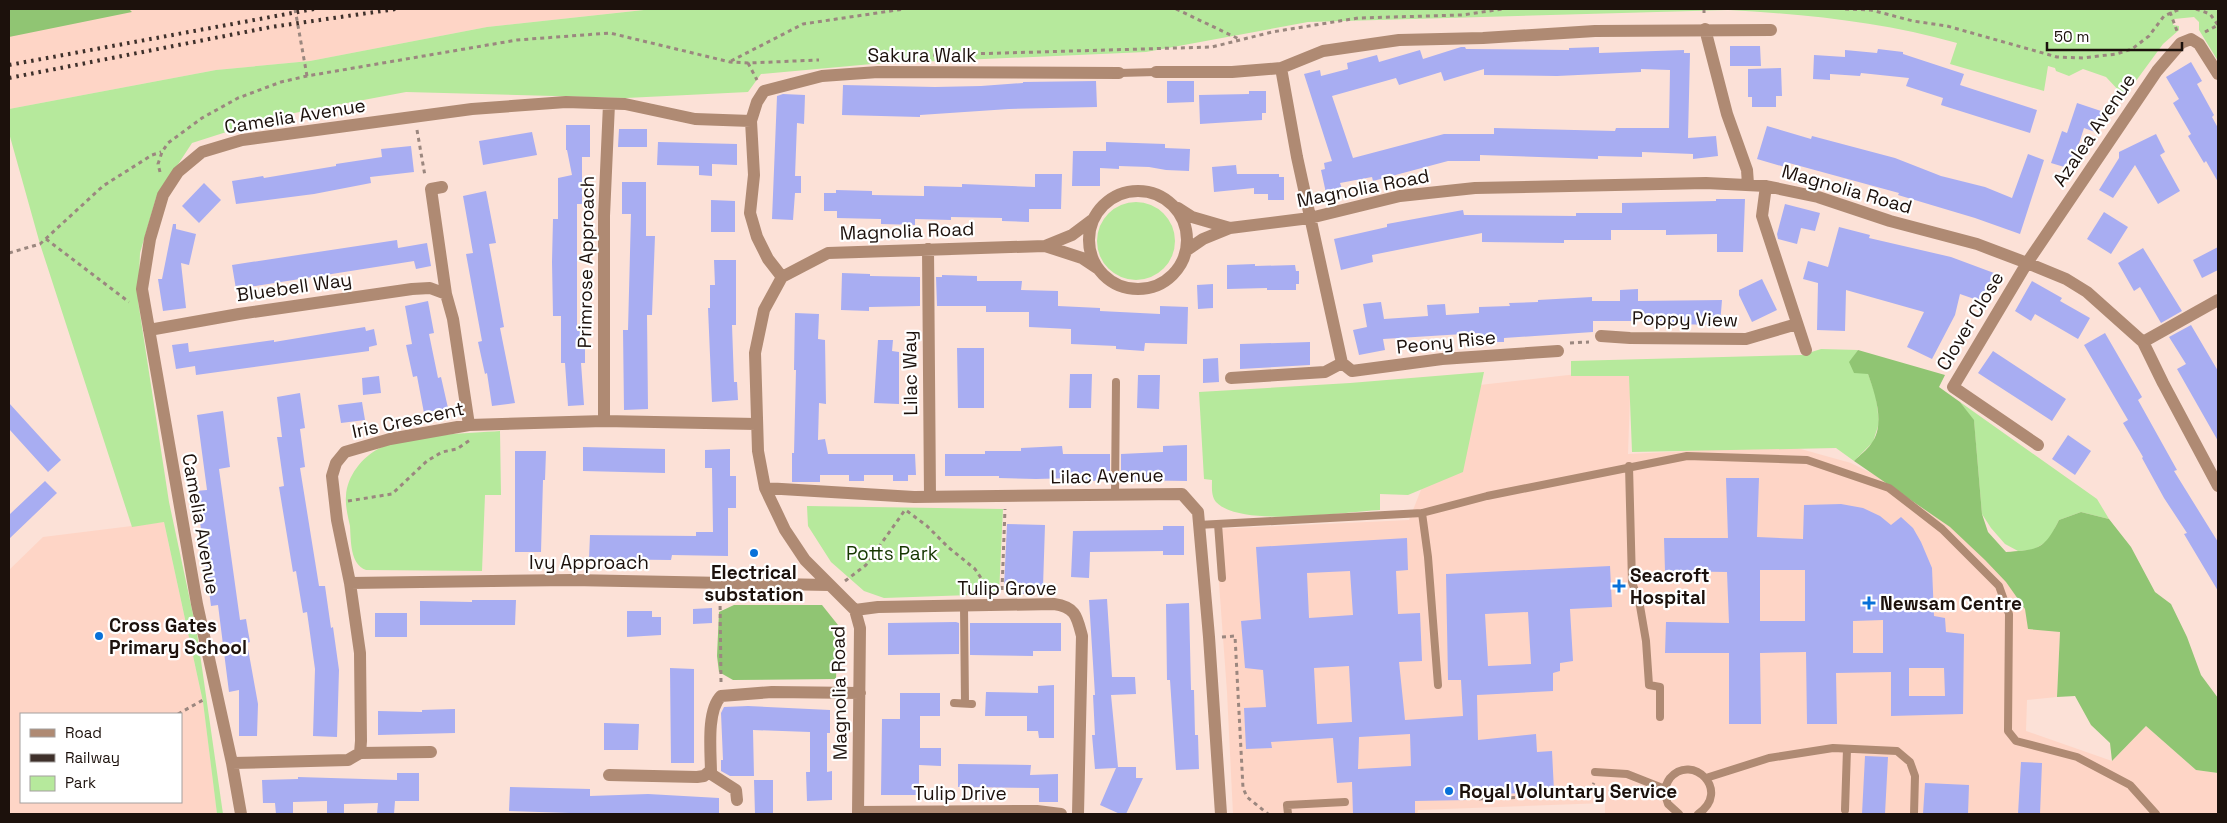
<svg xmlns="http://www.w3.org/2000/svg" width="2227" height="823" font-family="'Space Grotesk',sans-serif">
<rect width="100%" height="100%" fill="#fce1d7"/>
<path fill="#fed5c6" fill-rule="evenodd" d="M127,9H653L487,27L310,61L216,70L9,109V31Z
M1631,368L1628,454L1790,446L1851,463L1889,482L2005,567L2060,632L2057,697L2027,700L2026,731L2112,761L2146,726L2196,770L2218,773V814H1605V803L1418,810L1417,814H1233L1227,692L1215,529L1409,520L1462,387Z
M164,522L203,702L217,814H9V570L43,537ZM21,714H181V802H21Z"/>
<path fill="#b6e99c" d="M653,9H2218V61L2199,30V22L2194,17L2174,19L2173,25L2179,26V30L2163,44L2130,89L2121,93L2106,77L2083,69L2069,76L2056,71L2055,68L2048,66L2044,91L1950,64L1957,43C1883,22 1804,14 1728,10L1308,22L1146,52L872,64L761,74L748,92L626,98L406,92L273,117L192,143L156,198L140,253L138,301L169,502L197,633L223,814H217L203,702L164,522L132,527L40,244L9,133V109L216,70L310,61L487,27Z
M1097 241a39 39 0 1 1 78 0a39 39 0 1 1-78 0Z
M1821,349L1858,350L1850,362L1868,374L1876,396L1879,423L1873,442L1854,461L1836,448L1632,452L1629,376H1571V361L1802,355Z
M1484,372L1463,472L1408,495L1380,494V510C1345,512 1240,528 1216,502C1211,496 1212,487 1212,480L1204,479L1199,392L1350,383Z
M1960,402L2097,499L2109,519L2081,512L2059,520L2049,540L2033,550L2018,551L2005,544L1991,528L1982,514L1974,421Z
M500,431L501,495H485L482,571L366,570C350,564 351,541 350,526C348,517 345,505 346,496C347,476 362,457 380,448C405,435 471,433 500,431Z
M807,506L1003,509L999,594L884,598L864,591L831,562L808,526Z"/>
<path fill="#90c573" d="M9,9H129L132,12L9,37Z
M1858,350L1945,375L1939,387L1960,402L1974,420L1982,514L1988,532L2006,552C2038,550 2044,550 2059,520L2081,512L2109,519L2131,547L2155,592L2171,604L2187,637L2201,675L2218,698V773L2196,770L2146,726L2112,761L2110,743L2091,725L2075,696L2057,697L2060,632L2028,629L2025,609L2006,582L1985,560L1950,527L1854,461C1860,455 1867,450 1871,444C1886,425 1875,394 1868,374L1854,373L1849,362Z
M734,605H822L838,625L836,679L733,680L719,672L717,656L719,612Z"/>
<path fill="#a8adf2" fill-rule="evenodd" d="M1730,46H1760L1761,66H1730Z
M1461,47H1465L1466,49L1569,50V48L1599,47V53L1684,50V53H1690L1688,138L1716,136L1718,156L1693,159V154L1642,152V157L1598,156V159L1480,155V161H1448L1373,181L1372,177L1340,183L1342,189L1326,193L1321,170L1325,169L1324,163L1332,161L1304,74L1320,70L1321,76L1348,69L1347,63L1377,55L1379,62L1420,50L1423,59ZM1484,69V75L1557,76L1641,72V69L1670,70L1669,128H1616L1615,131L1494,128V134H1444L1353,158L1332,96L1396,78L1399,85L1441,72L1444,81Z
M1878,49L1903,52V54L1964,74L1960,85L2037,110L2030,133L1941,105L1943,98L1906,86L1909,78L1861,73L1860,76L1830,74V80L1813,79L1814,55L1845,57V50L1877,53Z
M2191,62L2202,81L2197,84L2214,115L2212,117L2218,128V182L2206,161L2204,163L2188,136L2191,134L2173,103L2179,99L2166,77Z
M1781,68L1782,96H1776V107H1752V97H1748V69Z
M1096,81L1097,107L1009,109L920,115V117L842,115L843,85L935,87L981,86L1023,83V82Z
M1167,81H1194V102L1167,103Z
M1249,91H1266V113H1262V120L1200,124L1199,95L1249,94Z
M783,94L805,95L804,124L797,123L795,176H801V193H795L793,220L772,219L777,96Z
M2077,103L2104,112L2098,133L2084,128L2071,169L2051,163L2062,131L2067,133Z
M566,125H590V157H582V204H577V331H585V363H581L584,405L568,406L565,363H561V316H553L552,262L553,219H558V178L572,175L567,150H566Z
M1767,126L1811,139L1812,136L1895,158L1941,176L1985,187L2012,198L2028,154L2044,160L2020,234L1975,218L1898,195L1899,193L1789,163L1788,168L1757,159Z
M619,129H647V147H618Z
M532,132L537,155L483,165L479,141Z
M2156,134L2165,152L2160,155L2180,191L2158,204L2135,165L2113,198L2099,190L2119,158V152Z
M658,142L737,144V165L712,164V176L699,175V166L657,165Z
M1106,142L1165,144V148L1190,149L1189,171L1166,170L1149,167L1119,166V169L1100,168V186H1072L1073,151H1106Z
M411,146L414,172L370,177L371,183L314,194L236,204L232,181L263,176L264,178L336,166V164L382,157L381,149Z
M1236,165L1237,174H1279V177H1284V200H1268V194H1254V188L1214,192L1212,167Z
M1035,174H1062L1061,209H1029V222L1002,221V218L951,217V220L915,219V225L881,224V219L837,218V211H824V193H836V190L872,191V195L924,196V186L962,187V184L1035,187Z
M622,182H646V236H655L652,315H647L648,409L624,410L623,330H628L631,214H622Z
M204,183L221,200L199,223L182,206Z
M486,191L496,243L489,244L504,327L500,328L515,403L492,406L487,373L485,374L478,342L482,341L466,254L473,253L463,196Z
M1716,199H1745L1743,252H1717V234L1666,235V230H1611V240H1564V243L1482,242V233L1372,255L1373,262L1341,270L1334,239L1387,227V224L1463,210L1464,215L1576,216V213H1622V203L1716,201Z
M711,200L735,201V232H711Z
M1785,204L1820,213L1815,231L1801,228L1797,244L1778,239L1777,234Z
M2104,212L2128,227L2111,254L2087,239Z
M173,224H176V229L196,234L189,265L181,263L186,308L163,311L158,279H162Z
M1839,227L1870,235L1869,238L1951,257L1994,273L1983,302L1960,294L1955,315L1932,359L1907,347L1924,312L1846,290L1845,331L1817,330L1818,283L1803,279L1808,261L1828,267Z
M397,240L398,248L427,243L431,266L416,269L414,261L236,289L232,265Z
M2218,247V270L2202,278L2193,260Z
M2143,248L2182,311L2161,323L2140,287L2134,291L2118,263Z
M714,260H736V325H732L734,382H737L738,400L712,402L708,308H710V285H715Z
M1255,264V266L1295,265L1296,271H1299V284H1296V290H1267V288L1227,289V265Z
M842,273L870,274V276L920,277V306L869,307V311L841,310Z
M942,275L977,276V281H1022L1021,290L1058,291V306L1100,308V311L1160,314V306L1188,307L1187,344L1145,343L1144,351L1116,349V346L1071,344V329L1029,327V312H986V306H937L936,277H942Z
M1762,279L1777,310L1752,322L1739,295V290Z
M2032,281L2062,298L2060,301L2090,318L2078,339L2035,314L2031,321L2015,311Z
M1213,284V308L1198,309L1197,285Z
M1638,289V301L1722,300L1720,325L1670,324V321H1593V332L1504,338V342H1480L1479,333L1383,339L1385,350L1359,355L1353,330L1367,327L1363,304L1381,302L1384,319L1428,316L1427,305L1445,304L1446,315L1479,313V307L1510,306L1509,303L1538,302V300L1592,297V301H1620V290Z
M428,301L434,333L429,334L438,378L441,377L448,408L424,413L417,376L413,377L406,345L412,344L405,306Z
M795,313L819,314L818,339L825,340L826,404L819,403L818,440L825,439L828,454H915L916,475H908V481H893V475H864V481H849V475H820V482H792V453H794L796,370H794Z
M2191,325L2218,371V441L2177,369L2186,364L2169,337Z
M365,327L366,331L374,329L377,345L369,347V351L196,375L195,366L176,369L172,345L188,343L189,352L274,340V342Z
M2105,333L2142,397L2138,400L2177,470L2174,471L2218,542V591L2184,534L2187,533L2164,498L2142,458L2143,457L2123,423L2128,420L2084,345Z
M878,340H893L892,351L899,352V404L874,403Z
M1310,342V365L1240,369V344Z
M957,348H984V408H958Z
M1993,351L2066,399L2052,421L1978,373Z
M1218,358L1219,382L1203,383V359Z
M1070,374H1092L1091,408H1069Z
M1138,375H1160L1159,409L1137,408Z
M379,376L381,393L363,395L362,378Z
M300,393L305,428L300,429L305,467L300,468L319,586H325L331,628L333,627L339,670L337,737L313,736L315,669L307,612L303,613L296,571L293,572L279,487L284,486L277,437H282L277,397Z
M362,402L365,420L341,423L338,405Z
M9,403L61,460L48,472L9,429Z
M223,411L230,467L219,469L240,620L246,619L248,631L250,642L247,643L258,704L257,736H239V690L229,692L218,605L211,606L196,491L207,490L197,415Z
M2068,435L2091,451L2075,475L2052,459Z
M1187,445V481L1121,480V454L1163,452V446Z
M1062,446L1063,454H1110V480L1072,482V478L1036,479L999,478V476H945V454H985V451H1021V448Z
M583,447L665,449V473L583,471Z
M730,449V476H736V508H728V556L672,555L671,560L589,559L590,535L696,536V532H713L712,468H705V450Z
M515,451H546L545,480H543L541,552H515Z
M1726,478H1759L1757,537L1803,539L1804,505L1841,504L1863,508L1880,516L1891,525L1901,517L1913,528L1921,542L1932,568L1934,616L1945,618L1946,632L1964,634L1963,714L1891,716V672L1836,673L1837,724H1807L1806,652L1760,653L1761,724H1729V653H1665L1666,622L1729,623L1727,572L1665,571L1664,538H1728ZM1760,570H1805V621H1760ZM1883,620V653H1853V621ZM1909,668H1944L1945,696H1909Z
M45,481L57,493L9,539V515Z
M1007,524L1045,525L1043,587H1031V594H1014L1015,587H1004Z
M1163,526H1184V555H1163V551L1090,552L1089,578L1071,577L1073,531L1163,530Z
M1407,538L1408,570L1396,571L1398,614L1420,613L1422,661L1399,662L1405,720L1463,716L1461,680H1448L1446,574L1610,566L1612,607L1570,609L1573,661L1560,663V671L1553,673V691L1477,695L1478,740L1536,734L1537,752L1552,751L1554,791L1468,796V800L1415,801V814H1353L1352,782L1337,783L1333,738L1271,742L1272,748L1246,749L1244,708L1266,707L1263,670L1245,668L1241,621L1261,619L1256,547ZM1350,571L1353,615L1309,618L1307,573ZM1528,612L1531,664L1488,666L1485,614ZM1349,666L1352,722L1317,724L1314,668ZM1410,734L1411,766L1358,769L1359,737Z
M1107,599L1112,677H1135L1136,694L1111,695L1118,767H1136V778H1143L1126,814H1120L1100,805L1116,768L1095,769L1092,735H1095L1093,695H1095L1089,600Z
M472,600H516L515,625H420V601L472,602Z
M1189,603L1191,690H1194L1195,735H1198L1199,769L1176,770L1170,680H1167L1166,604Z
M712,608V623L693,624V609Z
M627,611H652V617H661V635L627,637Z
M375,613H407V637H375Z
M956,622L959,623V654L888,655V623Z
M970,623H1061V651H1033V656L970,655Z
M670,668L694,669V763H671Z
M1054,685V738H1039L1038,731H1027V716H985L986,692L1038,693V686Z
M900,693H940V716H920V748H941V766L919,765V795H881L882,719H900Z
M748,706L830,710V733H827V772L832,771V800L807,801L806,772H810V732L753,730L754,776H730L721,771V760H723L721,713L724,707Z
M455,709V733L378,735V711L422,712V710Z
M604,723L639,724L638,750H604Z
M1865,756L1888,757L1885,814H1862Z
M2021,762L2042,763L2040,814H2018Z
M958,764L1031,765L1030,775L1058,774V802H1039V788L958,787Z
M397,773H419V801H395L394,814H377L378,803L344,804V814H327V801L293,802V814H276L275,803H263L262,780L298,779V777L397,780Z
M754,780H773V814H755Z
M1925,783L1969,785L1968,814H1923Z
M510,787L590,789V796L648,794L719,798V814H600L509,811Z"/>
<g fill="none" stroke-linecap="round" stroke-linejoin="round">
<path stroke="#9b877f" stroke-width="3" stroke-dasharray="4 4" stroke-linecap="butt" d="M295,9L307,76
M1176,9L1239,39
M1704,9V16
M1845,9L1871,10L1913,21L1947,26L2057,57L2083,58L2116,54L2132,49L2149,36L2164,16L2180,9
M2196,9L2210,14L2218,25
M2170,12L2177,31
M2205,32L2218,25
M933,55L1212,47L1272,32L1358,18L1462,15L1503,9
M731,61L803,24L904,9
M748,63L757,80
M417,130L425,176
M160,172L158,164L162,152L168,143L202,118L238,98L281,82L307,76L517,40L610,33L730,62L748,63L819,60
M46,239L129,302
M9,253L40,244L103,186L152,155L161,152
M1570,343L1589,342
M348,501L392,494L427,461L442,452L457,449L470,440
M907,511L927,526L948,547L975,569L985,584V592
M845,581L866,565L905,510
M1002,590L1005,509
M720,598L721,682
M1222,637L1235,636L1243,788L1247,797L1268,814
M178,714L203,700
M1475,786L1476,799L1586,795L1594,783"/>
<path stroke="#af8a73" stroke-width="8" d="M1119,73L1156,72
M1629,466L1632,582L1640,606L1646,641L1649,685L1660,687V717
M1115,495L1116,382
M1422,513L1428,557L1438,685
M1218,524L1222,578
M1198,525L1422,513L1487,496L1687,456L1807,460L1889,488L1942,529L1999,586L2009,614L2008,731L2016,741L2077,757L2130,785L2156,814
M964,606L965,703
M954,703L972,704
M1595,772L1627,774L1665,789
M1706,778L1769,758L1833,748L1897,751L1910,762L1915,776L1914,814
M1845,810L1847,749
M1288,814L1287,805L1345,802
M1679,814L1668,804C1664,795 1664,786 1670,778C1692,752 1732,791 1698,814"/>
<path stroke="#af8a73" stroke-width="12" d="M1705,29L1727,114L1747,170L1748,184
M1281,68L1297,157L1342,363L1352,371L1442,359L1558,351
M1156,72H1232L1281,68L1323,51L1399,40L1483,38L1595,31L1771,30
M1766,186L1762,216L1806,350
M442,187L431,189L446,294L453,319L469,425
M1089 240a49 49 0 1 1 98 0a49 49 0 1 1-98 0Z
M1178,208L1192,217L1230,228L1203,239L1187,250
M1092,220L1072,235L1045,246L1082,258L1097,268
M1230,228L1310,218L1400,196L1475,188L1706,183L1766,186L1818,197L1890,221L1977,244L2027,263L2066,279L2087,292L2143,342L2163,383L2218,486
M928,249L930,497
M782,277L768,259L757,237L750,213L754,175L751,121L757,102L764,91L822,76L878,72L1119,73
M149,330L239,314L412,289L430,288L446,294
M1601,336L1630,338L1746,339L1797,324
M2143,342L2218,300
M1231,378L1325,372L1342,363
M604,421V216L609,104
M2038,445L1953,387L2027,263L2157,71L2181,43L2191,39L2199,44L2218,74
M765,488L914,497L1182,494L1198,512L1209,637L1221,814
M350,583L572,580L829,585
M855,610L878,607L1054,604C1076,607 1077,617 1082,636L1078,814
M360,753L431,752
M232,763L348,760L360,753L361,741L360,653L350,583L337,520L332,476L336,463L345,452L390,439L469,425L604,421L756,424
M609,775L697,777L704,776L711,770
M737,800L736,790L711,774C711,753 706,711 721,696L772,692L860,693
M858,812L1037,811L1061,814
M241,814L232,763L197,604L142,289L150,239L163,195L178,172L202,152L242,140L472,109L566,102L625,104L695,119L751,121
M858,814L860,628L855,610L805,560L785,530L765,488L758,451L755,353L764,310L782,277L828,253L1045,246"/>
<path stroke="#3e302b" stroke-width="4" stroke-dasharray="2.5 5" stroke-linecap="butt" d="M9,65L314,9
M9,78L271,27L396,9"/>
</g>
<g fill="#0871d9" stroke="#fff" stroke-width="2">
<circle cx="754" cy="553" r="5"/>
<path d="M1616.5 578.5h5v5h5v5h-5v5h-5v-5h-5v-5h5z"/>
<path d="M1866.5 595.5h5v5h5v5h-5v5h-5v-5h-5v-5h5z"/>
<circle cx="99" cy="636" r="5"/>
<circle cx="1449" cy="791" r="5"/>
</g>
<g text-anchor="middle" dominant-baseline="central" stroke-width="4.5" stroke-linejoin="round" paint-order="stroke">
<g font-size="19" fill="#1c110c" stroke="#fff">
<text x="922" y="55">Sakura Walk</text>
<text transform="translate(295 116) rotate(-9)">Camelia Avenue</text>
<text transform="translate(2094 130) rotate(-56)">Azalea Avenue</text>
<text transform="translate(1363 188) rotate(-11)">Magnolia Road</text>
<text transform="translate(1847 189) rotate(16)">Magnolia Road</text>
<text transform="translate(907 231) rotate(-2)">Magnolia Road</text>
<text transform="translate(586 262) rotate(-89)">Primrose Approach</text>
<text transform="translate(294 287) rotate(-8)">Bluebell Way</text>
<text transform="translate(1685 319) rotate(1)">Poppy View</text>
<text transform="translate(1970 321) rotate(-59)">Clover Close</text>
<text transform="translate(1446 342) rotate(-6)">Peony Rise</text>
<text transform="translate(910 373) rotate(-91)">Lilac Way</text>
<text transform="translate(408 420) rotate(-12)">Iris Crescent</text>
<text transform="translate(1107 476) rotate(-1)">Lilac Avenue</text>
<text transform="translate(201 524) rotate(80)">Camelia Avenue</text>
<text x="589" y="562">Ivy Approach</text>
<text x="1007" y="588">Tulip Grove</text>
<text transform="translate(839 693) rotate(-91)">Magnolia Road</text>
<text x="960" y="793">Tulip Drive</text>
</g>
<g font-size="19" fill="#163700" stroke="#fff">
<text x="892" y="553">Potts Park</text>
</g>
<g font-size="19" font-weight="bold" fill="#1c110c" stroke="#fff" text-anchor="start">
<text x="754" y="572" text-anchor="middle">Electrical<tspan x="754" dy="22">substation</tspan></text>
<text x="1630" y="575">Seacroft<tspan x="1630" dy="22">Hospital</tspan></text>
<text x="1880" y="603">Newsam Centre</text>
<text x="109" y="625">Cross Gates<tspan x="109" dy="22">Primary School</tspan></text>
<text x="1459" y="791">Royal Voluntary Service</text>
</g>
</g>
<rect width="2227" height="823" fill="none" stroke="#1c110c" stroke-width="20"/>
<rect x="20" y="713" width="162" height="90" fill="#ffffff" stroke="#a4a09e"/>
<rect x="30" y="729" width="25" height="8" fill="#af8a73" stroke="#a4a09e"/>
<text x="65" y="738" font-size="15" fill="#1c110c">Road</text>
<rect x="30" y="754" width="25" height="8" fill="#3e302b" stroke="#a4a09e"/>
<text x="65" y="763" font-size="15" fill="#1c110c">Railway</text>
<rect x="30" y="776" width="25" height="15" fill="#b6e99c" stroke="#a4a09e"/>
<text x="65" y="788" font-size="15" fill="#1c110c">Park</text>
<path d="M2047 42v8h135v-8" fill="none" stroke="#1c110c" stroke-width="2.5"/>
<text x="2054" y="42" font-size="15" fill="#1c110c" stroke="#ffffff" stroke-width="4" paint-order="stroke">50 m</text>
</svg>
